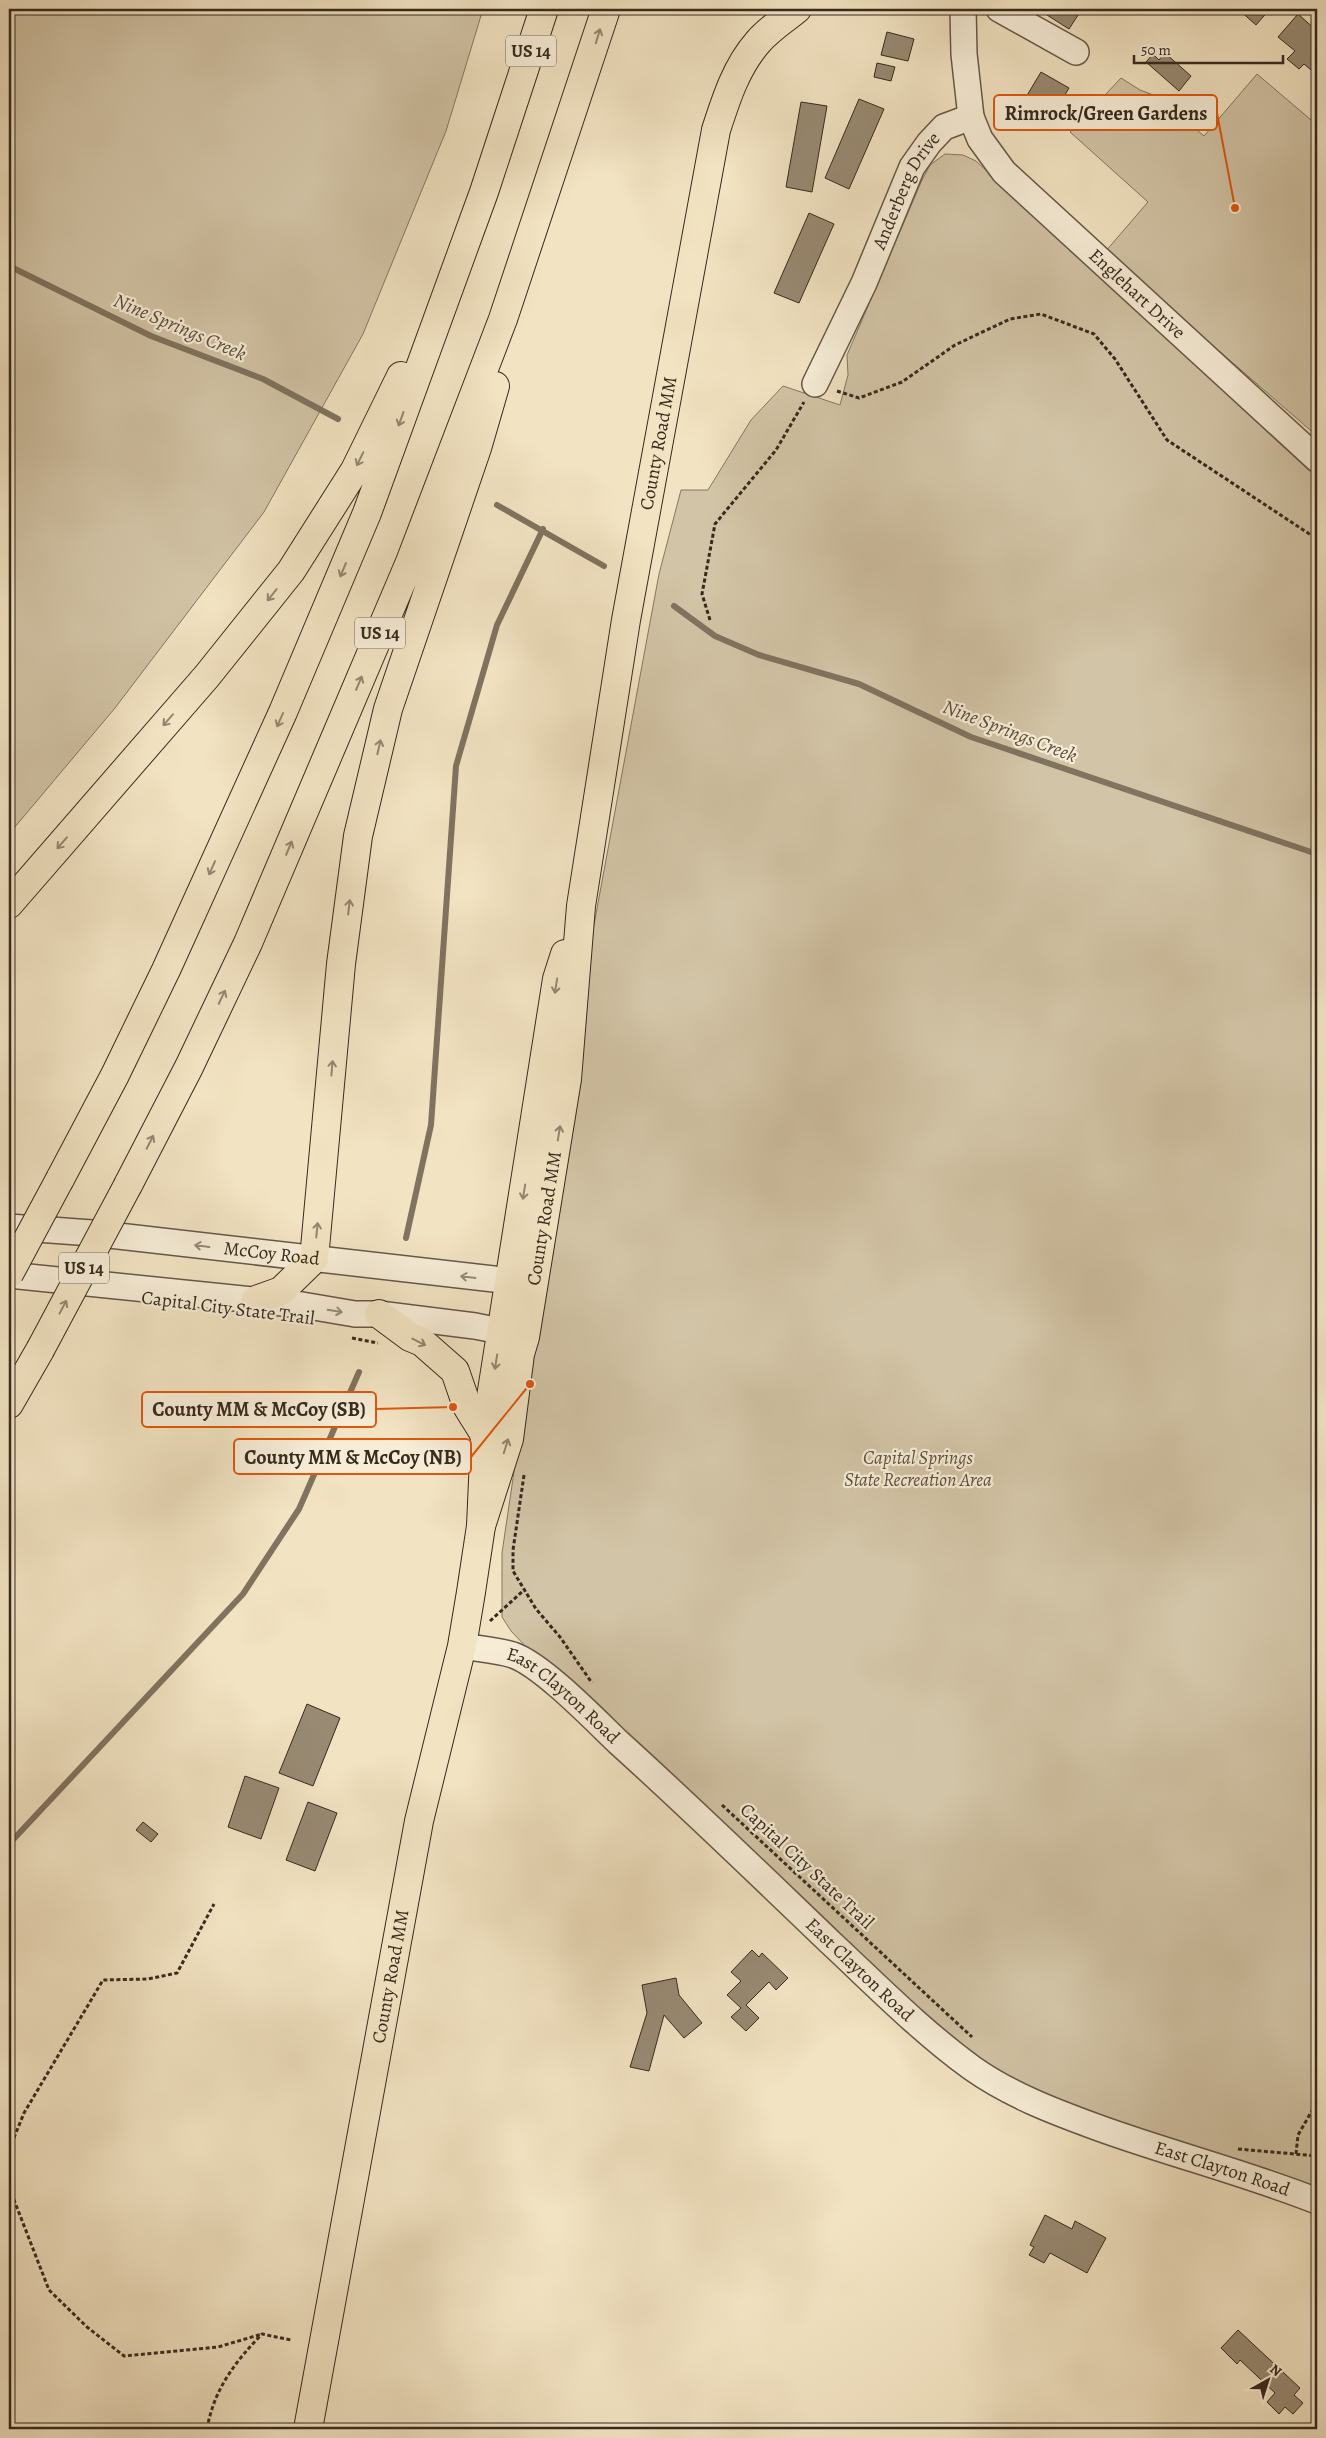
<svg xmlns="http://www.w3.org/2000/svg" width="1326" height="2438" font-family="Alegreya,serif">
<rect width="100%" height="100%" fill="#f2e3c2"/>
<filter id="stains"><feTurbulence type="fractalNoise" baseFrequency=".004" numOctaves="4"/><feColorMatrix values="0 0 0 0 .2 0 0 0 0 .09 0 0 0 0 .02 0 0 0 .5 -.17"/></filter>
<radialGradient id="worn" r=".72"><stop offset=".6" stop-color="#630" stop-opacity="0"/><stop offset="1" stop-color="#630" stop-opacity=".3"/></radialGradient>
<path fill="#d2c4a6" stroke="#847762" d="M9,9H483L446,131L363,334L264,512L115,708L9,834Z
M1257,74L1317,125V436L1105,252L1148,202L1070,132L1121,78L1140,90L1156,96L1204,136Z
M945,154L963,155L976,161L1317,478V2201L1053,2106L955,2049L528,1649L511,1631L502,1617V1553L556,1187L583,984L659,574L681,490H708L751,420L783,386L840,405L848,375L847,355L922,180L930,165Z"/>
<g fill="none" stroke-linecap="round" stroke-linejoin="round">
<path stroke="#80735f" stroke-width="6" d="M9,266L151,336L263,379L338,419
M497,505L604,566
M674,606L715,636L759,655L859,684L971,737L1317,854
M406,1238L431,1125L456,766L497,625L543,529
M9,1844L243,1594L299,1509L359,1372"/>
</g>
<path fill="#988a73" stroke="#362a1e" d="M1051,9H1082L1069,29L1047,15Z
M1238,9H1270L1256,25Z
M1298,14L1317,31V75L1304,64L1299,69L1287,59L1295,51L1278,37Z
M887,32L914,39L908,61L881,55Z
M1165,53L1191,76L1179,91L1146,62L1153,54L1159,60Z
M877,63L895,67L891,81L874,77Z
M1041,72L1069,88L1045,128L1017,112Z
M859,99L884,109L849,189L825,178Z
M801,102L827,106L812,192L786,187Z
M809,213L834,224L799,303L774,293Z
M307,1704L340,1718L313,1786L279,1773Z
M245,1776L279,1788L261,1839L228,1827Z
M308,1802L337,1813L315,1871L286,1860Z
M143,1822L158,1834L151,1842L136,1830Z
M752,1950L759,1957L762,1953L788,1978L776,1990L769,1982L746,2005L759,2018L746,2031L731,2017L741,2008L727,1995L741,1981L731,1972Z
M676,1978L679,1995L702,2023L684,2038L664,2015L649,2071L630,2067L647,2013L642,1985Z
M1045,2215L1072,2229L1075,2221L1106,2238L1087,2273L1050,2253L1044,2263L1029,2255L1034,2247L1030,2245Z
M1238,2330L1300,2388L1294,2395L1303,2403L1293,2414L1285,2407L1279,2414L1267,2402L1275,2393L1240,2360L1237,2364L1221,2348Z"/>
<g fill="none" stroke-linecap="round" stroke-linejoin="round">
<g stroke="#655847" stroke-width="28">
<g id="minor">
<path d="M999,9L1076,52"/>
<path id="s1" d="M971,117L980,139L1004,172L1317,459"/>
<path id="s2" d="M815,384L864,283L912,167L929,143L944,127L971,117L964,54L963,9"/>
<path id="s3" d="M9,1227L92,1233L529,1283"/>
<path d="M9,1275L302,1305L355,1314H379L475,1326L520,1335"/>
<path id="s4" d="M462,1646C478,1649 497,1650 513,1655C542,1665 594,1719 618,1742C690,1807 760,1875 831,1943C876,1985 921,2031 972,2068C1010,2095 1055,2112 1099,2128C1171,2154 1246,2173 1317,2201"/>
</g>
</g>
<g stroke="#362a1e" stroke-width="30">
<g id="major">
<path d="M379,1314L410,1337L422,1342L455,1371L467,1406L485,1435"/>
<path id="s5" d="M481,1526L509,1439L520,1354L525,1337L567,1079L581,906L626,620L716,130C726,99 736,67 758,42C769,29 785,19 797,9"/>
<path id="s6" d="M308,2429L419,1821L462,1646L471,1592L481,1526L485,1435L557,979L565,954"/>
</g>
</g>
<g stroke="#362a1e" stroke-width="30">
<path id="highway" d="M9,904L207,676L291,571L355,470L401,376
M60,1179L115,1075L166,970L283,712L367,513L484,192L544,9
M128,1185L189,1067L248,943L410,562L503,319L606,9
M256,1300L281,1291L314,1259L341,964L358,836L388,709L477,448L495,386
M9,1404L40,1350"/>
</g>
<path stroke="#362a1e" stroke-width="3" stroke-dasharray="4 2.5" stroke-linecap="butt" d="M837,391L859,398L902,382L955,345L1010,319L1041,314L1094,334L1115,359L1167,440L1317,539
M710,620L702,594L715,524L776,450L804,402
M352,1338L378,1343
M524,1475L513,1550V1571L536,1609L560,1637L592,1683
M490,1621L524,1590
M722,1805L972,2037
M1238,2149L1317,2156
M9,2150L24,2113L103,1980L148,1979L177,1973L214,1904
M1296,2154L1298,2135L1317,2102
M9,2187L49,2290L87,2327L124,2356L218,2347L262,2334
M207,2429C214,2389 235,2362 262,2334L291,2340"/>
<use href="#minor" stroke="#f7edd7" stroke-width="25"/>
<use href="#major" stroke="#f2e3c2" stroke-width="28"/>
<use href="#highway" stroke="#f2e3c2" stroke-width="28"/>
<g stroke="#362a1e" stroke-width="30" stroke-linecap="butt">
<path id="highway-bridge" d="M9,1274L60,1179
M40,1350L128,1185"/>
</g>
<use href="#highway-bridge" stroke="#f2e3c2" stroke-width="28"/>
</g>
<defs><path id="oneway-shaft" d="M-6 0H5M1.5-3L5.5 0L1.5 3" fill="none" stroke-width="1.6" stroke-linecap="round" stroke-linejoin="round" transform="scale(1.25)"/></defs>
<g stroke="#948670">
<use href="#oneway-shaft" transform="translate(598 36) rotate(-73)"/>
<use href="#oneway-shaft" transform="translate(401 419) rotate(110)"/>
<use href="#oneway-shaft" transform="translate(360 459) rotate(116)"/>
<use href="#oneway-shaft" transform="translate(343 570) rotate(113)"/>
<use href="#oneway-shaft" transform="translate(272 595) rotate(129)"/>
<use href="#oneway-shaft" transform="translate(359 683) rotate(-67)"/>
<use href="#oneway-shaft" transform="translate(168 720) rotate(131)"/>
<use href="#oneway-shaft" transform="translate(280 720) rotate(114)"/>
<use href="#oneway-shaft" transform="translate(379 747) rotate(-77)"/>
<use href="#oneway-shaft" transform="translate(62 843) rotate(131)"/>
<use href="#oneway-shaft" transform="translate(289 848) rotate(-67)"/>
<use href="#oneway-shaft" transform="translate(212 868) rotate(114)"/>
<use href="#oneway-shaft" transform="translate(349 907) rotate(-83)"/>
<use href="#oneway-shaft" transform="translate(556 986) rotate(99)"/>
<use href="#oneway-shaft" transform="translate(222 997) rotate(-64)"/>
<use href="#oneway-shaft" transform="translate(332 1068) rotate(-85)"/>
<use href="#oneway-shaft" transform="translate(559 1133) rotate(-81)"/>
<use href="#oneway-shaft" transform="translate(150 1142) rotate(-63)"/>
<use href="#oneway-shaft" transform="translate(524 1192) rotate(99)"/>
<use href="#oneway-shaft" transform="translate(317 1230) rotate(-84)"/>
<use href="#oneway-shaft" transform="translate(63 1307) rotate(-62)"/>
<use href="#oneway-shaft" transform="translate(419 1342) rotate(27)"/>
<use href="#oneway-shaft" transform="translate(496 1362) rotate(99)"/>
<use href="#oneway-shaft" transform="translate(506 1446) rotate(-73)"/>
</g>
<g stroke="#968c7a">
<use href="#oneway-shaft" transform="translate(202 1246) rotate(-173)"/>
<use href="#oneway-shaft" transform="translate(468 1277) rotate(-173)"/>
<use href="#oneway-shaft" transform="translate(335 1311) rotate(9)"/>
</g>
<g text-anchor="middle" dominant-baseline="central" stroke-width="4.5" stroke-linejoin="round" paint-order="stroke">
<g fill="#f7edd7" stroke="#706456" stroke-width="1">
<rect x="506" y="35.5" width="50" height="31" rx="4"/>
<rect x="355" y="617.5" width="50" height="31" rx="4"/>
<rect x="59" y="1252.5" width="50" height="31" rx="4"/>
</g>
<g font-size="18" font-weight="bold" fill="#362a1e">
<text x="531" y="51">US 14</text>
<text x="380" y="633">US 14</text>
<text x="84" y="1268">US 14</text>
</g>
<g font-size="19" fill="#362a1e" stroke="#f7edd7">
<text stroke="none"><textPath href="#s2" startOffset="214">Anderberg Drive</textPath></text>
<text stroke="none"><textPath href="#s1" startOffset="245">Englehart Drive</textPath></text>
<text stroke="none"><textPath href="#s5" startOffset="1099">County Road MM</textPath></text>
<text stroke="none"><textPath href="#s5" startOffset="315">County Road MM</textPath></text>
<text stroke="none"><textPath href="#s3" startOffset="264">McCoy Road</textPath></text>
<text transform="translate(228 1308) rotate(7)">Capital City State Trail</text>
<text stroke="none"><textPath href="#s4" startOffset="116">East Clayton Road</textPath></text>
<text transform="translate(807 1866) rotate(43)">Capital City State Trail</text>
<text stroke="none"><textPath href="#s4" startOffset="521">East Clayton Road</textPath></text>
<text stroke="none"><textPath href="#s6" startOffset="460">County Road MM</textPath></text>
<text stroke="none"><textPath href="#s4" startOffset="941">East Clayton Road</textPath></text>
</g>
<g font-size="19" font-style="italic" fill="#5d5040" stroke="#f7edd7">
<text x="918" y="1458">Capital Springs<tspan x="918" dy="22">State Recreation Area</tspan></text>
</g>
<g font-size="20" font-style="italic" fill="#5b4f3e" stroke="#f7edd7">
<text transform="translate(180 327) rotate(23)">Nine Springs Creek</text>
<text transform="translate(1010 731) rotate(21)">Nine Springs Creek</text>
</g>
</g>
<path fill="none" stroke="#df570d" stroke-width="2" d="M1235 208L1217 113M453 1407L376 1409M530 1384L471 1457"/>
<g fill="#df570d" stroke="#f7edd7" stroke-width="2">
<circle cx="1235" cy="208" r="5"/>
<circle cx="453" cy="1407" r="5"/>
<circle cx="530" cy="1384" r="5"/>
</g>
<g fill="#f7edd7" stroke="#df570d" stroke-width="2">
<rect x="994" y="95" width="223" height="35" rx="5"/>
<rect x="142" y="1392" width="234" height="35" rx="5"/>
<rect x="234" y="1439" width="237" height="35" rx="5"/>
</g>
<g font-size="20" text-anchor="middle" font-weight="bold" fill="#362a1e">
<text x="1106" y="120">Rimrock/Green Gardens</text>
<text x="259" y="1416">County MM &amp; McCoy (SB)</text>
<text x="353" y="1464">County MM &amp; McCoy (NB)</text>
</g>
<rect width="1326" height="2438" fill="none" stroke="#f2e3c2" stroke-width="30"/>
<rect x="10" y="10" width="1306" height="2418" fill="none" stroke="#362a1e" stroke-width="2.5"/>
<rect x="15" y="15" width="1296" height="2408" fill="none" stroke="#362a1e"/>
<g transform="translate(1268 2380) rotate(39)" stroke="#f7edd7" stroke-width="4" paint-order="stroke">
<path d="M0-4L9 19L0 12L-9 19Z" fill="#362a1e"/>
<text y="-8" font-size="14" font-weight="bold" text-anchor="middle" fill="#362a1e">N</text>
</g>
<path d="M1134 55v8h149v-8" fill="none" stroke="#362a1e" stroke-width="2.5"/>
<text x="1141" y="55" font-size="15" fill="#362a1e" stroke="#f7edd7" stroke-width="4" paint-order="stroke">50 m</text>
<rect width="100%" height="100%" filter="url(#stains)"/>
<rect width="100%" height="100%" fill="url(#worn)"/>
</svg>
